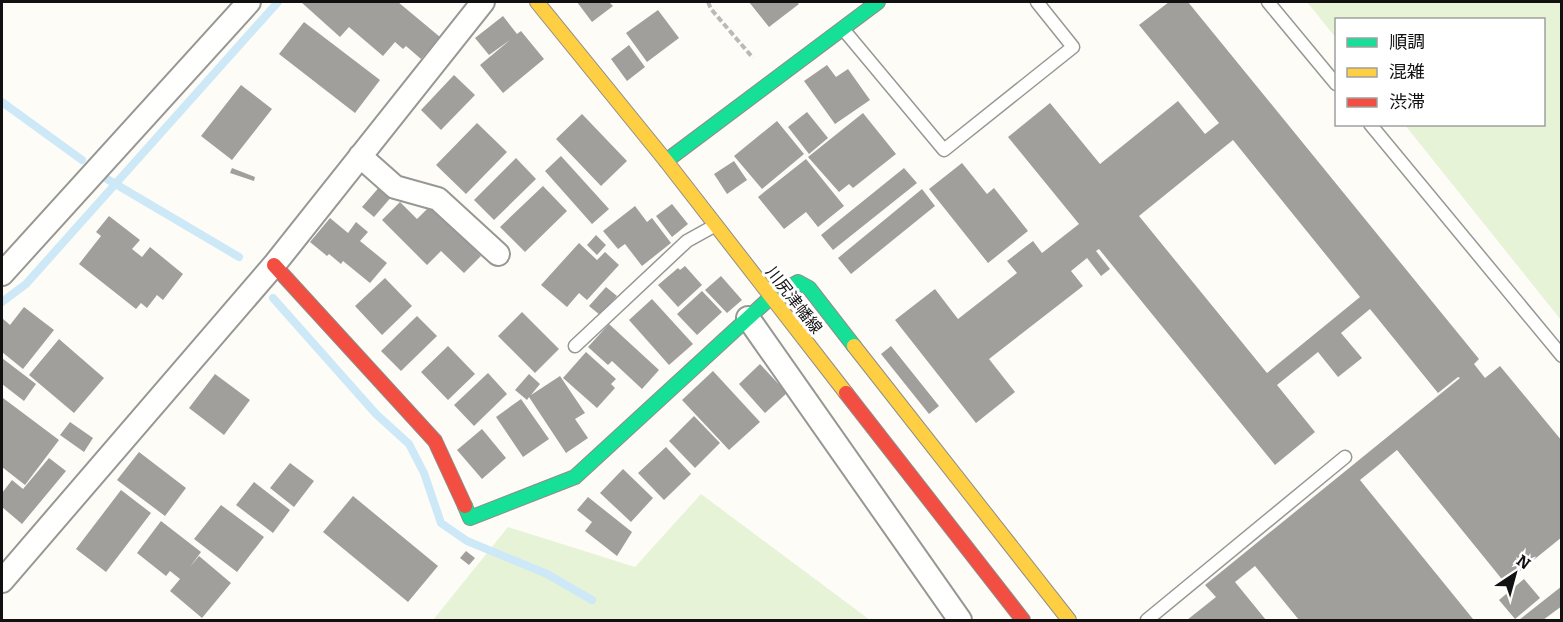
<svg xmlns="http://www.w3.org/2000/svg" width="1563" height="622" font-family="Bitter,'Noto Sans JP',serif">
<rect width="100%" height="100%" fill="#fdfcf7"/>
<path fill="#e7f3d7" d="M1307,2H1561V320L1405,125L1544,124V20H1336V38Z
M701,494L870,620H433L508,527L635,567Z"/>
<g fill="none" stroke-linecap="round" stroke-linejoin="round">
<path stroke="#cde8f7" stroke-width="8" d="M2,102L82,160
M107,179L239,257
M273,298L376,414L409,444L424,473L441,523L467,541L547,574L592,600
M2,302L26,284L278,2"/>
</g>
<path fill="#a19f9c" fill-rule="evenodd" d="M301,2H398L440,37L421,59L406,46L403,49L395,42L383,56L349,27L340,37Z
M577,2H609L613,6L592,22Z
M749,2H797L799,4L769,27Z
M1169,2H1188L1479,359L1474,364L1485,378L1500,366L1562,441V537L1505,583L1397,450L1360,480L1473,619L1471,620H1299L1255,566L1235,582L1266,620H1187L1216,597L1205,585L1460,378L1458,377L1438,393L1370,309L1341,333L1362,358L1338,377L1318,352L1277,385L1315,432L1275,465L1099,249L1096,251L1110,269L1101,276L1087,258L1071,271L1083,286L989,359L1015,392L976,423L895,320L935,289L958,319L1017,273L1007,261L1033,241L1042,253L1079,224L1008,137L1050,103L1100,164L1178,101L1205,134L1219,123L1139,25ZM1233,140L1360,297L1267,373L1139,216Z
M658,10L679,38L647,62L626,33Z
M503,16L517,34L521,31L544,59L503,93L480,65L510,40L489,55L475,38Z
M304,22L380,80L355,113L279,54Z
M629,45L645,67L627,81L611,59Z
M827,65L836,77L848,69L870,100L835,124L804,81Z
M454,75L475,95L441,130L421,110Z
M241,85L272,109L232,160L201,136Z
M807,112L828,138L809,154L788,127Z
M863,113L896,154L853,188L849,184L839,192L808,157Z
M582,114L627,161L601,186L556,139Z
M777,121L804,154L762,189L734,156Z
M477,123L507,152L466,194L436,165Z
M561,156L609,209L592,224L545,171Z
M516,158L536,179L494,220L474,200Z
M806,159L844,206L818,227L806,212L784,229L758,197Z
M734,161L747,180L727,194L714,174Z
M962,163L987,194L994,188L1028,231L988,263L929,189Z
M232,168L255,177L254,181L230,173Z
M904,168L917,183L833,250L821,235Z
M381,185L393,195L374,217L362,207Z
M543,186L567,211L525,252L500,227Z
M922,189L935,206L851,274L838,258Z
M400,202L417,219L431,205L481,256L464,273L441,251L427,265L382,220Z
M672,204L688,224L672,237L656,216Z
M635,206L647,222L652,218L671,243L642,266L625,244L618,249L603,231Z
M109,216L140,240L132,249L142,257L150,247L183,274L163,300L157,295L147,308L141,303L136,309L79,264L101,236L96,232Z
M330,218L348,233L356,222L368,232L360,241L387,263L370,283L343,261L341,264L329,254L327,256L310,242Z
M596,235L606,245L597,255L587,245Z
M579,243L597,260L605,252L619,265L587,300L579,293L567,307L541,285Z
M685,266L702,285L678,307L658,285L678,268L680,270Z
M721,276L742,300L727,313L705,290Z
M385,278L412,306L382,335L355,306Z
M606,287L617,296L600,315L589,306Z
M702,291L722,312L697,335L677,314Z
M652,299L693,344L669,365L629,320Z
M24,307L54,330L23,369L2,352V318L10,325Z
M522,312L559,349L535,373L498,336Z
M417,316L437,336L401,371L381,351Z
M609,324L659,370L642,389L612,361L608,365L588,347Z
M59,339L104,378L74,413L29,375Z
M448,346L475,374L448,400L421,372Z
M891,346L939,406L929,414L881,354Z
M586,352L616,379L611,384L615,388L597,408L563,378Z
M2,358L36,384L24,401L2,384Z
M760,364L787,393L765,413L739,384Z
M713,371L760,422L729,450L682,400Z
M488,373L507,394L474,426L454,405Z
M215,374L250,400L224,435L189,408Z
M529,374L540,384L531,395L560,376L585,413L575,419L588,438L566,453L529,397L527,400L515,390Z
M3,398L59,440L25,485L2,467Z
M521,399L549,439L523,457L496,417Z
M694,416L720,443L695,468L669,441Z
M70,422L93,438L84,452L60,435Z
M482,429L506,458L482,479L457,450Z
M666,447L691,474L664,500L638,473Z
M139,452L186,488L165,516L117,480Z
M49,458L66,471L22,524L2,507V493L12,480L23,489Z
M290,463L314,481L294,507L270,488Z
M623,469L653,498L631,522L600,493Z
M254,482L290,510L273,533L236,505Z
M121,490L151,513L106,572L76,549Z
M353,496L438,566L408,602L323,532Z
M588,497L632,532L617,556L585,531L592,522L577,510Z
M221,505L264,537L237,572L194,539Z
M161,521L201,552L190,567L199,556L231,583L202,618L170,591L180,579L170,571L166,576L137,553Z
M466,551L475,558L469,565L460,558Z
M1524,579L1540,598L1515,619L1499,600Z
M1562,586V606L1543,620H1519Z"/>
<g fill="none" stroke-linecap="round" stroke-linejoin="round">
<g stroke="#979795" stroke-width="15">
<path id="lane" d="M1268,2L1336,84
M843,29L944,150L1073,47L1037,2
M1370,124L1562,356
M575,346L687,241L714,226
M1147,620L1345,457"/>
</g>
<g stroke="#979795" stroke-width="26">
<path id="street" d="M360,156L395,187L438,199L498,254
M2,274L249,2
M748,318L960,620
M2,581L274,265L483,2"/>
</g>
<g stroke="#8e8d8b" stroke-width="16">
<path id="fast" d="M666,161L878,2
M465,506L470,518L575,477L771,297L798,282L809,288L854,346"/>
</g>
<g stroke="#8e8d8b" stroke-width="16">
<path id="slow" d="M537,2L666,161L846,393
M854,346L1069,620"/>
</g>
<g stroke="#8e8d8b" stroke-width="16">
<path id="jam" d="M274,265L435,441L465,506
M846,393L1023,620"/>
</g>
<path stroke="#b9b9b8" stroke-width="4" stroke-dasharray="6 3" stroke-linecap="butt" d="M708,2L711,9L753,58"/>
<use href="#lane" stroke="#fffffe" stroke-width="12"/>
<use href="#street" stroke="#fffffe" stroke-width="22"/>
<use href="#fast" stroke="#16e098" stroke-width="14"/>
<use href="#slow" stroke="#ffcf43" stroke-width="14"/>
<use href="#jam" stroke="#f24e42" stroke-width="14"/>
</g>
<g text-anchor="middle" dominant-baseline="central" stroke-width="6" stroke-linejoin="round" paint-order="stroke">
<g font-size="16" fill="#111" stroke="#fff">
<text transform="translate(794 300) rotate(52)">川尻津幡線</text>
</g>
</g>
<rect width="1563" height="622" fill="none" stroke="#111111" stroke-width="6"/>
<rect x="1335" y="18" width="210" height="108" fill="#ffffff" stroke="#a0a0a0" stroke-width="1.5"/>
<rect x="1347" y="38" width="30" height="9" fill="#16e098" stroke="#a0a0a0" stroke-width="1.5"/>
<text x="1389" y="48" font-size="18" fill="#111111">順調</text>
<rect x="1347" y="68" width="30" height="9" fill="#ffcf43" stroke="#a0a0a0" stroke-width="1.5"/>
<text x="1389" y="78" font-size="18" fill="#111111">混雑</text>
<rect x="1347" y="98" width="30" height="9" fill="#f24e42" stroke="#a0a0a0" stroke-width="1.5"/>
<text x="1389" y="108" font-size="18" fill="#111111">渋滞</text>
<g transform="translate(1515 574) rotate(36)" stroke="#ffffff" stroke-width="4.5" paint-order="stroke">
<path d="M0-4.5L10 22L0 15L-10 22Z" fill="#111111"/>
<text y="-9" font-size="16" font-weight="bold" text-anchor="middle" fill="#111111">N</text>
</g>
</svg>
